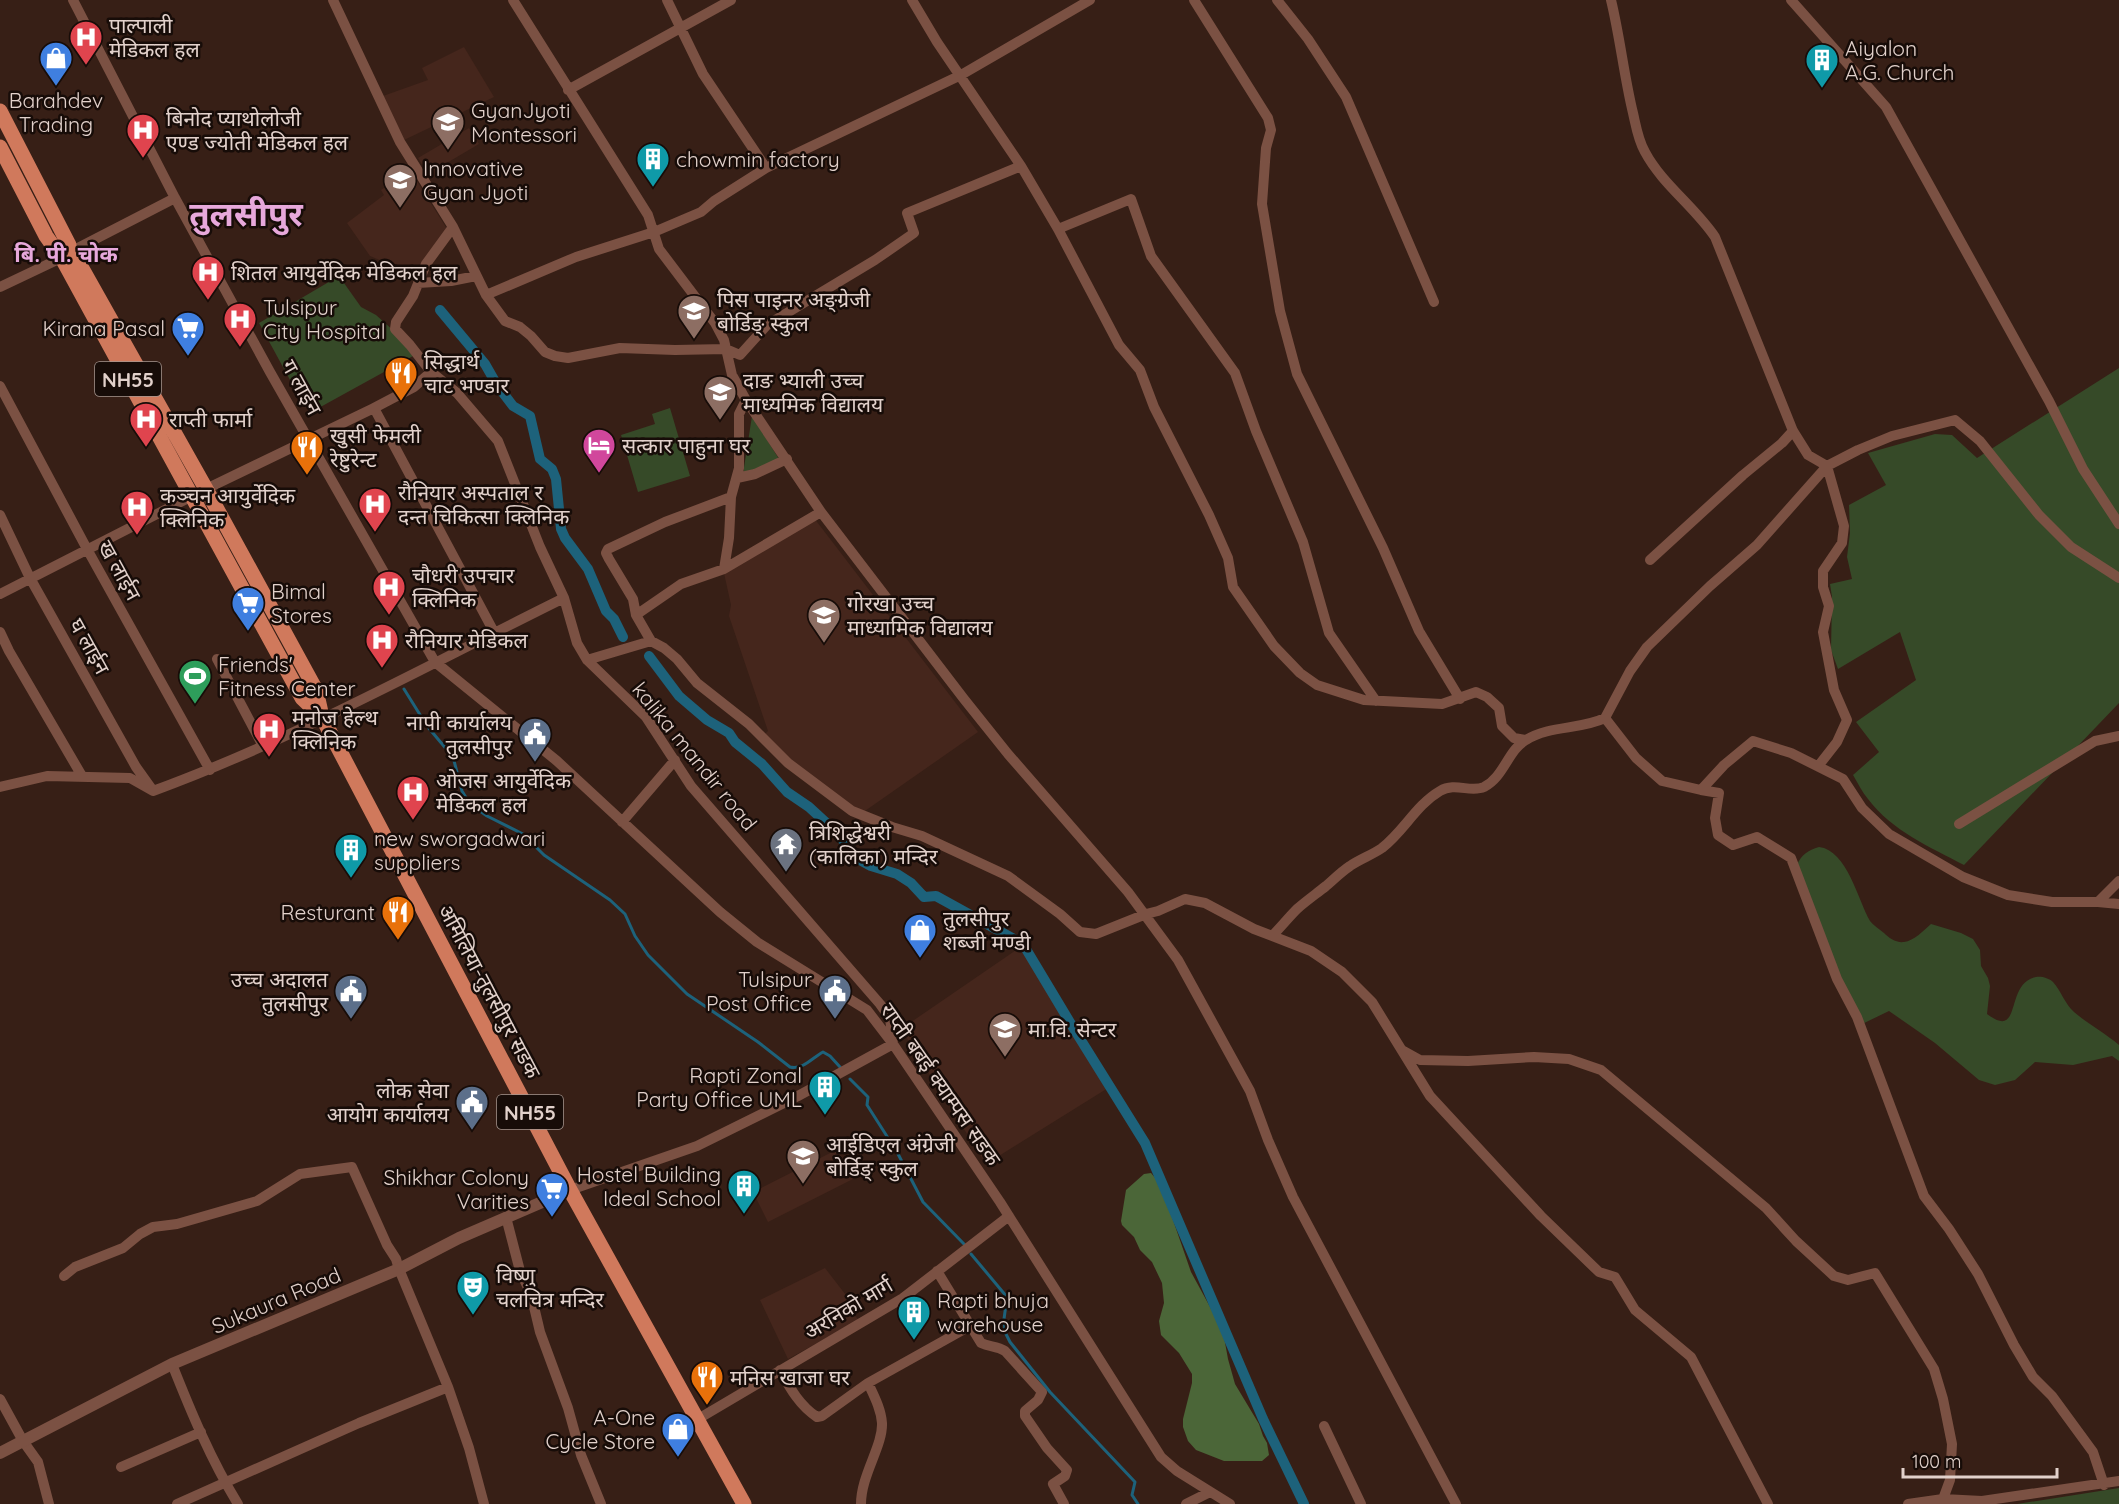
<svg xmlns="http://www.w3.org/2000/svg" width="2119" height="1504" font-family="Quicksand,'Noto Sans Devanagari',sans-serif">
<rect width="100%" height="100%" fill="#371f16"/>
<path fill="#45261c" d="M464,47L494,97L404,140L383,96L428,80L422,68Z
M469,128L479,144L428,174L418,158Z
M410,170L447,229L413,274L370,256L347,223L384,195L381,190Z
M814,518L978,732L862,813L796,768L764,735L768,731L729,616L731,605L724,573Z
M1022,946L1108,1088L986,1164L901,1029Z
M838,1149L853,1179L768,1222L753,1192Z
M825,1268L852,1303L847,1308L859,1320L788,1359L760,1300Z"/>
<path fill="#364a28" d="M339,276L361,307L376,315L395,332L413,356L315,410L309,399L302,402L259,323Z
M2119,368V703L1964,865C1930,847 1892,831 1868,799C1862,792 1858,783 1853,775L1879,752L1856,722L1916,680L1900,632L1838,669L1831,650L1832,597L1830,584L1852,579L1847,557L1850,533L1849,505L1886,485L1868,453L1935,434L1952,435L1977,458Z
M670,408L690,476L638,492L621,435L655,424L652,414Z
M752,416L779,459L743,474Z
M1819,847C1847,850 1858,900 1870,921C1873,925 1879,929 1884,933C1889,938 1896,943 1904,942C1914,941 1924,930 1931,924L1961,933L1973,939L1980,950L1981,966L1988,978L1990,986L1987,1014C2023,1041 2004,983 2036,977C2041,976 2049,978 2053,982C2061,991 2065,1004 2074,1012C2088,1024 2105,1033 2119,1045V1061L2112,1056L2073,1065L2035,1062L2015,1080L1995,1085L1979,1080L1935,1043L1889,1011L1858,1026L1797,865C1801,855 1808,850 1819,847Z
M2119,1488V1504H2017Z"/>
<path fill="#4b6638" d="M1151,1173L1157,1180L1173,1220L1191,1272L1215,1316L1224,1337L1228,1359L1235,1384L1259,1424L1263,1436L1267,1443L1269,1455L1262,1461H1224L1196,1450L1188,1441L1183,1427V1419L1192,1383V1374L1179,1353L1161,1335L1159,1321L1164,1303L1162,1283L1152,1262L1140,1250L1134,1237L1122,1225L1121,1221L1126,1190L1144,1174Z"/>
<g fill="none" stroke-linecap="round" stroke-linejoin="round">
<path stroke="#1d627b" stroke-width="3" d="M404,689L427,726L453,757L462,791L470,804L487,816L523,834L544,855L610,900L625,914L635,936L648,955L687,994L758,1042L790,1067C803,1070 812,1058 823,1052L830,1056L840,1067
M850,1079L868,1097L867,1105L897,1152L923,1202L964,1244
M971,1254L1007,1297L1004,1319L1005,1332L1010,1342L1050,1392L1135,1482L1132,1495L1138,1504"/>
<path stroke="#1d627b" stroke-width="10" d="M440,310L485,364L497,385L513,406L530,416L540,459L552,469L556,479L561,529L565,538L588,569L606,611L614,619L623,637
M649,656L679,696L707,720L729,733L735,742L762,764L787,792L809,807L834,830L860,860L871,866L897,874L911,883L924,897L936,896L1023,944L1074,1029L1145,1143L1263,1419L1304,1504"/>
<path stroke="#7b5143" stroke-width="10" d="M73,0L175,198L270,372L435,662L557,761L720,912L757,942L867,1010L893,1044L1000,1202L1161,1457L1177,1471L1230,1504
M333,0L400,142L453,227L486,295L505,321L520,327L531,336L545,352L555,356L568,358L620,348L675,350L726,349L740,355L767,325L875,260L914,233L907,213L1021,166
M513,0L648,215L659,249L715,323L724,340L732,375L746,400L821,512L964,699L1008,754L1128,892L1178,960L1250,1091L1268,1140L1293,1197L1456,1504
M667,0L703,74L766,168
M912,0L937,42L1021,166L1058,229L1119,345L1140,370L1154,407L1209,515L1228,558L1233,587L1274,646L1300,673L1317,685L1364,700L1442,704L1476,692L1487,697L1499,708L1502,726L1514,738L1526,740
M1194,0L1268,118L1271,130L1266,148L1262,204L1280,311L1297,374L1383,548L1419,631L1460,699
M1277,0L1308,39L1346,97L1434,302
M1611,0C1620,37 1624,76 1633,113C1636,126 1638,140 1645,152C1662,184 1695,207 1715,237L1793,431L1808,455L1827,466L1844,526L1842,543L1823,571V587L1829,606L1823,632L1834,690L1847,720L1837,742L1819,765
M1791,0L1886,107L2049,401L2083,469L2119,524
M568,90L731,0
M453,227L426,264L413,296L396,322L395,329L410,345L431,372L457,393L498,441L540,547L564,598L577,643L587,660L646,717L691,786L880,1004L890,1018L893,1044L798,1096L697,1146L570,1190
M1058,229L1131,199L1151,256L1235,373L1256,431L1303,542L1329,633L1376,701
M74,250L175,198
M418,283L451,281L476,276
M0,287L59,259
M486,295L576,257L654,232L701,212L714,201L766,168L961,75L1090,0
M0,386L87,549L210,770
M374,408L494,632
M737,478L755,474L787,459
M0,515L30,578L136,767L151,788
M1650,560L1743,475L1782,443L1793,431
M724,569L729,538L731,497L739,468V414L746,400
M0,594L206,489L374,408L414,387L431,372
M636,615L633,599L609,559L606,553L608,549L665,522L731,497
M0,632L9,651L82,776
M651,641L636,615L681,584L724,569L821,512
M217,659L263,746
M587,660L651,641L664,648L677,659L697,683L749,724L788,763L852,811L892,827L922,836L1008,876L1060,914L1080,932L1096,934L1146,914L1158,911L1185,899L1205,903L1254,929L1311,951L1342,972L1372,1002L1430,1096L1541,1216L1599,1272L1615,1277L1635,1310L1691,1357L1768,1504
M1605,718L1636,758L1662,781L1701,790L1724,765L1753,741L1791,753L1843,779L1862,808L1889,834L1963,877L2008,895L2052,902H2098L2119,904
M0,787L47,776L130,778L153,791C295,739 428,665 564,598
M1701,790L1719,793L1715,818L1718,835L1733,845L1757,837L1791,858L1837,979L1857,1017L1924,1196L1949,1229L1978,1274L2014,1345L2033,1377L2052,1396L2093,1452L2104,1485
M622,822L675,760
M1959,824L2095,741L2119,736
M2098,902L2119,881
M1272,936C1281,927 1288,918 1297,909C1306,901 1316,894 1326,886C1333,880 1341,872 1350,866C1360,859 1372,855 1382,848C1404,831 1416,805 1440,791C1455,782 1471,793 1484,787C1504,777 1508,750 1526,740C1550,725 1580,730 1605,718L1630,671L1647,647L1710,586L1757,545L1827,466L1858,450L1892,436L1955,420L1980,441L2039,515L2071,547L2119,578
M1402,1050L1420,1060L1468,1061L1534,1057L1569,1059L1601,1070L1766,1208L1796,1241L1834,1276L1848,1280L1875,1273L1934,1369L1943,1399L1952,1444L1950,1480L1943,1499
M506,1217L520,1271L531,1294L540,1332L568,1408L581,1455L601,1504
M937,1271L981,1343C990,1347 997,1346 1005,1351L1042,1392L1038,1400L1025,1411V1416L1047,1448L1067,1470L1065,1476L1053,1484L1064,1504
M64,1276L75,1267L123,1248L140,1234L153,1227L177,1224L257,1201L300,1174L352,1167L387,1245L396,1259L399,1269L448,1387L469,1448L484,1504
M172,1364C191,1412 211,1460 238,1504
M780,1370C790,1388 799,1405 817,1417L822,1416L868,1383L970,1326
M0,1399L23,1441L38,1462L49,1504
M698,1419L903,1298L1009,1216
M1324,1426L1361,1504
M121,1467L201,1432
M177,1504L359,1423L448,1387
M861,1504C861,1475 883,1446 882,1423C881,1409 874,1396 868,1383
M1186,1504L1210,1492
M1908,1504L1943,1499L1982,1501L2119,1481"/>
<path stroke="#7b5143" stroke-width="12" d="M0,1453L172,1364L399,1269L459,1238L570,1190"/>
<path stroke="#d0795c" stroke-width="15" d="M0,111L69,245
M0,147L46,236L58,253
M75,256L206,489L316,690L322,717L570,1190L744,1504
M64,262L302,698L322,717"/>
</g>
<defs>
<g id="hospital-pin" transform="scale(1.725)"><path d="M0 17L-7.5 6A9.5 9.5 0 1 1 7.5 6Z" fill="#e0444e" stroke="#170c08"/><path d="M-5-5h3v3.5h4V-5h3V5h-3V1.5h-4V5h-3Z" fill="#fff"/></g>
<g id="shop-pin" transform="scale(1.725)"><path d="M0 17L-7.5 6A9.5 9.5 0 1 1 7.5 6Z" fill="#3f7fe0" stroke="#170c08"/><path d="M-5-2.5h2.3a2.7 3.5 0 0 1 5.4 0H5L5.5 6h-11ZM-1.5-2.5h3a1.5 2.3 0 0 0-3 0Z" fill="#fff"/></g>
<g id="building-pin" transform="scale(1.725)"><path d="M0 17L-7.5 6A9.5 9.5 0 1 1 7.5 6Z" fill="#0f9aa8" stroke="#170c08"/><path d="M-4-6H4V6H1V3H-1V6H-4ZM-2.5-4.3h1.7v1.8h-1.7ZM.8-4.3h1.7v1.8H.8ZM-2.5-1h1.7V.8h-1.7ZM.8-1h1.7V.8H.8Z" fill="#fff"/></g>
<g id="school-pin" transform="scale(1.725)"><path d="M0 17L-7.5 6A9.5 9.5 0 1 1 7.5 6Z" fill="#8d6e63" stroke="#170c08"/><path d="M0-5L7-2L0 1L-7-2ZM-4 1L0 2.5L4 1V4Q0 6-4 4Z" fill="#fff"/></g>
<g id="supermarket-pin" transform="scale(1.725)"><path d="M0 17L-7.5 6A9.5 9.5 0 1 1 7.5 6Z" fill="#3f7fe0" stroke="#170c08"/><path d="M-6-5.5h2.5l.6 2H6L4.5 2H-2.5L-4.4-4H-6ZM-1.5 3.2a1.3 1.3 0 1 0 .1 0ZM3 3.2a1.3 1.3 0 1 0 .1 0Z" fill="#fff"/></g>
<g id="restaurant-pin" transform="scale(1.725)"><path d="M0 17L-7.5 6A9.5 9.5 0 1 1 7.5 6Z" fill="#e8710a" stroke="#170c08"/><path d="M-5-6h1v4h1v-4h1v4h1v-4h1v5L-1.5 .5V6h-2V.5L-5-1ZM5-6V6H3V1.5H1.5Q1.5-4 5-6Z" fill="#fff"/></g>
<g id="hotel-pin" transform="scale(1.725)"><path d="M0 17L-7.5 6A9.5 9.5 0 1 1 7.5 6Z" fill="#d1479c" stroke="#170c08"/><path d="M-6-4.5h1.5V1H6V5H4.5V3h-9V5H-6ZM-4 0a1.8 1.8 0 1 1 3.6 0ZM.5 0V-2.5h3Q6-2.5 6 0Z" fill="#fff"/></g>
<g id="stadium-pin" transform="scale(1.725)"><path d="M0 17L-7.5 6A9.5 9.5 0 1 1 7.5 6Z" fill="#2e9e5b" stroke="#170c08"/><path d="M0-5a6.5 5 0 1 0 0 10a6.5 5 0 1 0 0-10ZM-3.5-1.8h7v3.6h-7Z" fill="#fff"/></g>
<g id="civic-pin" transform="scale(1.725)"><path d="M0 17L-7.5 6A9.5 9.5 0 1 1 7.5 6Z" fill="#5c6f8a" stroke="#170c08"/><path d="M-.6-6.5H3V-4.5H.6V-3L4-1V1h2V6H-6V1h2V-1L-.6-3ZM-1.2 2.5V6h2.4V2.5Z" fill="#fff"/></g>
<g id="temple-pin" transform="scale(1.725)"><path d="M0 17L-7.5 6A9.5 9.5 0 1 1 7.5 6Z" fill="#6b7280" stroke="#170c08"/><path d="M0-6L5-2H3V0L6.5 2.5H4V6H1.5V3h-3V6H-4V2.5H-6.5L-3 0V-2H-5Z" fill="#fff"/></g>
<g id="theatre-pin" transform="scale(1.725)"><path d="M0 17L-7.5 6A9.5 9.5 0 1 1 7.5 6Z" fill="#0f9aa8" stroke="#170c08"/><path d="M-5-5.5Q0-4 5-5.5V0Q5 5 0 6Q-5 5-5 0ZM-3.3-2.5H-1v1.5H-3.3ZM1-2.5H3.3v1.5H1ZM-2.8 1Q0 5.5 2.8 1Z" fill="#fff"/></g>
</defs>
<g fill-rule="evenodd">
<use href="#hospital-pin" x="86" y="37"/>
<use href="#shop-pin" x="56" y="58"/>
<use href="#building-pin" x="1822" y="60"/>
<use href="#school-pin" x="448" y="122"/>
<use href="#hospital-pin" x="143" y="130"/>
<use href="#building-pin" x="653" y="159"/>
<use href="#school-pin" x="400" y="180"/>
<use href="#hospital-pin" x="208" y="272"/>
<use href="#school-pin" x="694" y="311"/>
<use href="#hospital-pin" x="240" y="319"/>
<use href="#supermarket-pin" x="188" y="328"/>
<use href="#restaurant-pin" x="401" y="373"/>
<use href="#school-pin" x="720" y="392"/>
<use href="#hospital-pin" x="146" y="419"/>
<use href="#hotel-pin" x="599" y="445"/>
<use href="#restaurant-pin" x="307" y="447"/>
<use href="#hospital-pin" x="375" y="504"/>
<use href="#hospital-pin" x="137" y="507"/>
<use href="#hospital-pin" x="389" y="587"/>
<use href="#supermarket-pin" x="248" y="603"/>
<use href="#school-pin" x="824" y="615"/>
<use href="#hospital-pin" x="382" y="640"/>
<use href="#stadium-pin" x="195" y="676"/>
<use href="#hospital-pin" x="269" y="729"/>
<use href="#civic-pin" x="535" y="734"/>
<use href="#hospital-pin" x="413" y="792"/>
<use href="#temple-pin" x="786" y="844"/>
<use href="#building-pin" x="351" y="850"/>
<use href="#restaurant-pin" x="398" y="912"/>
<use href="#shop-pin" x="920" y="930"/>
<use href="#civic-pin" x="351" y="991"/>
<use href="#civic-pin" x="835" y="991"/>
<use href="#school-pin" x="1005" y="1029"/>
<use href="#building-pin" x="825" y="1087"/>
<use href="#civic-pin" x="472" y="1102"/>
<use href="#school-pin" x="803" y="1156"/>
<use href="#building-pin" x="744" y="1186"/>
<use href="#supermarket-pin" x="552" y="1189"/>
<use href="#theatre-pin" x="473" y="1287"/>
<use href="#building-pin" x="914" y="1312"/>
<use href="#restaurant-pin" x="707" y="1377"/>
<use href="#shop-pin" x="678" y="1429"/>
</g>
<g text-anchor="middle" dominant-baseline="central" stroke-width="5" stroke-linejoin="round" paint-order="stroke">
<g fill="#170c08" stroke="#a59690" stroke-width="1.5">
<rect x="95" y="362" width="66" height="34" rx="4.5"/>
<rect x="497" y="1095" width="66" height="34" rx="4.5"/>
</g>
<g font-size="20" font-weight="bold" fill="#e2d1cb">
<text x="128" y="379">NH55</text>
<text x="530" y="1112">NH55</text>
</g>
<g font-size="21" fill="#e2d1cb" stroke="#170c08" text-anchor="start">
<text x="109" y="25">पाल्पाली<tspan x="109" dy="24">मेडिकल हल</tspan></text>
<text x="1845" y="48">Aiyalon<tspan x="1845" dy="24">A.G. Church</tspan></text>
<text x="56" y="100" text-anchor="middle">Barahdev<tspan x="56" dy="24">Trading</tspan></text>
<text x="471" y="110">GyanJyoti<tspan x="471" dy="24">Montessori</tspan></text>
<text x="166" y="118">बिनोद प्याथोलोजी<tspan x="166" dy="24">एण्ड ज्योती मेडिकल हल</tspan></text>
<text x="676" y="159">chowmin factory</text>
<text x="423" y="168">Innovative<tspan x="423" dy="24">Gyan Jyoti</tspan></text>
<text x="231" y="272">शितल आयुर्वेदिक मेडिकल हल</text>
<text x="717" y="299">पिस पाइनर अङ्‍ग्रेजी<tspan x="717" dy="24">बोर्डिङ् स्कुल</tspan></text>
<text x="263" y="307">Tulsipur<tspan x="263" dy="24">City Hospital</tspan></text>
<text x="165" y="328" text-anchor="end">Kirana Pasal</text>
<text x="424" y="361">सिद्धार्थ<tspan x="424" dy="24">चाट भण्डार</tspan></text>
<text x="743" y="380">दाङ भ्याली उच्च<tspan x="743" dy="24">माध्यमिक विद्यालय</tspan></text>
<text x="169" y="419">राप्ती फार्मा</text>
<text x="330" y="435">खुसी फेमली<tspan x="330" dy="24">रेष्टुरेन्ट</tspan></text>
<text x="622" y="445">सत्कार पाहुना घर</text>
<text x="398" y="492">रौनियार अस्पताल र<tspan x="398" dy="24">दन्त चिकित्सा क्लिनिक</tspan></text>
<text x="160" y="495">कञ्चन आयुर्वेदिक<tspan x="160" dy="24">क्लिनिक</tspan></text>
<text x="412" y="575">चौधरी उपचार<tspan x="412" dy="24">क्लिनिक</tspan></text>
<text x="271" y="591">Bimal<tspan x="271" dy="24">Stores</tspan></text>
<text x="847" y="603">गोरखा उच्च<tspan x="847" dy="24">माध्यामिक विद्यालय</tspan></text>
<text x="405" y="640">रौनियार मेडिकल</text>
<text x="218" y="664">Friends'<tspan x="218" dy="24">Fitness Center</tspan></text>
<text x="292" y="717">मनोज हेल्थ<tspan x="292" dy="24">क्लिनिक</tspan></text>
<text x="512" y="722" text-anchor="end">नापी कार्यालय<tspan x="512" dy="24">तुलसीपुर</tspan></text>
<text x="436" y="780">ओजस आयुर्वेदिक<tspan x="436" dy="24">मेडिकल हल</tspan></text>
<text x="809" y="832">त्रिशिद्धेश्वरी<tspan x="809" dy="24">(कालिका) मन्दिर</tspan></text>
<text x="374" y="838">new sworgadwari<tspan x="374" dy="24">suppliers</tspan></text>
<text x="375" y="912" text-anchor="end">Resturant</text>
<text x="943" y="918">तुलसीपुर<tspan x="943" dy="24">शब्जी मण्डी</tspan></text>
<text x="328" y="979" text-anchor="end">उच्च अदालत<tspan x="328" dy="24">तुलसीपुर</tspan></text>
<text x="812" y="979" text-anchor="end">Tulsipur<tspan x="812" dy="24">Post Office</tspan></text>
<text x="1028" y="1029">मा.वि. सेन्टर</text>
<text x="802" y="1075" text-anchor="end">Rapti Zonal<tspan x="802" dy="24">Party Office UML</tspan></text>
<text x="449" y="1090" text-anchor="end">लोक सेवा<tspan x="449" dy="24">आयोग कार्यालय</tspan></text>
<text x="826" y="1144">आईडिएल अंग्रेजी<tspan x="826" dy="24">बोर्डिङ् स्कुल</tspan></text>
<text x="721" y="1174" text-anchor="end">Hostel Building<tspan x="721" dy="24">Ideal School</tspan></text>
<text x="529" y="1177" text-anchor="end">Shikhar Colony<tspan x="529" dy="24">Varities</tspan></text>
<text x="496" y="1275">विष्णु<tspan x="496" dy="24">चलचित्र मन्दिर</tspan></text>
<text x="937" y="1300">Rapti bhuja<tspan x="937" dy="24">warehouse</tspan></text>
<text x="730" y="1377">मनिस खाजा घर</text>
<text x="655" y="1417" text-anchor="end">A-One<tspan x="655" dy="24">Cycle Store</tspan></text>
</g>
<g font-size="21" fill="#e2d1cb" stroke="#170c08">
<text transform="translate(302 387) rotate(61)">ग लाईन</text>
<text transform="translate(120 570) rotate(61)">ख लाईन</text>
<text transform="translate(90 646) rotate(61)">घ लाईन</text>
<text transform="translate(695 756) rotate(51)">kalika mandir road</text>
<text transform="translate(490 991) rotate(62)">अमिलिया-तुलसीपुर सडक</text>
<text transform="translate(941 1084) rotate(55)">राप्ती बबई क्याम्पस सडक</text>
<text transform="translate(276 1300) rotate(-23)">Sukaura Road</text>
<text transform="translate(848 1308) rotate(-31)">अरनिको मार्ग</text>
</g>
<g font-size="22" font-weight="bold" fill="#e7a8db" stroke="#170c08">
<text x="66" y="254">बि. पी. चोक</text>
</g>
<g font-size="33" font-weight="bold" fill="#e7a8db" stroke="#170c08">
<text x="246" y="213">तुलसीपुर</text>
</g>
</g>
<path d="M1903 1468v9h154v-9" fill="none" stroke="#e2d1cb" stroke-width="3"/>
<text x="1912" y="1468" font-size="18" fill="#e2d1cb" stroke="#170c08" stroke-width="4.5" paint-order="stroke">100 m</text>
</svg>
